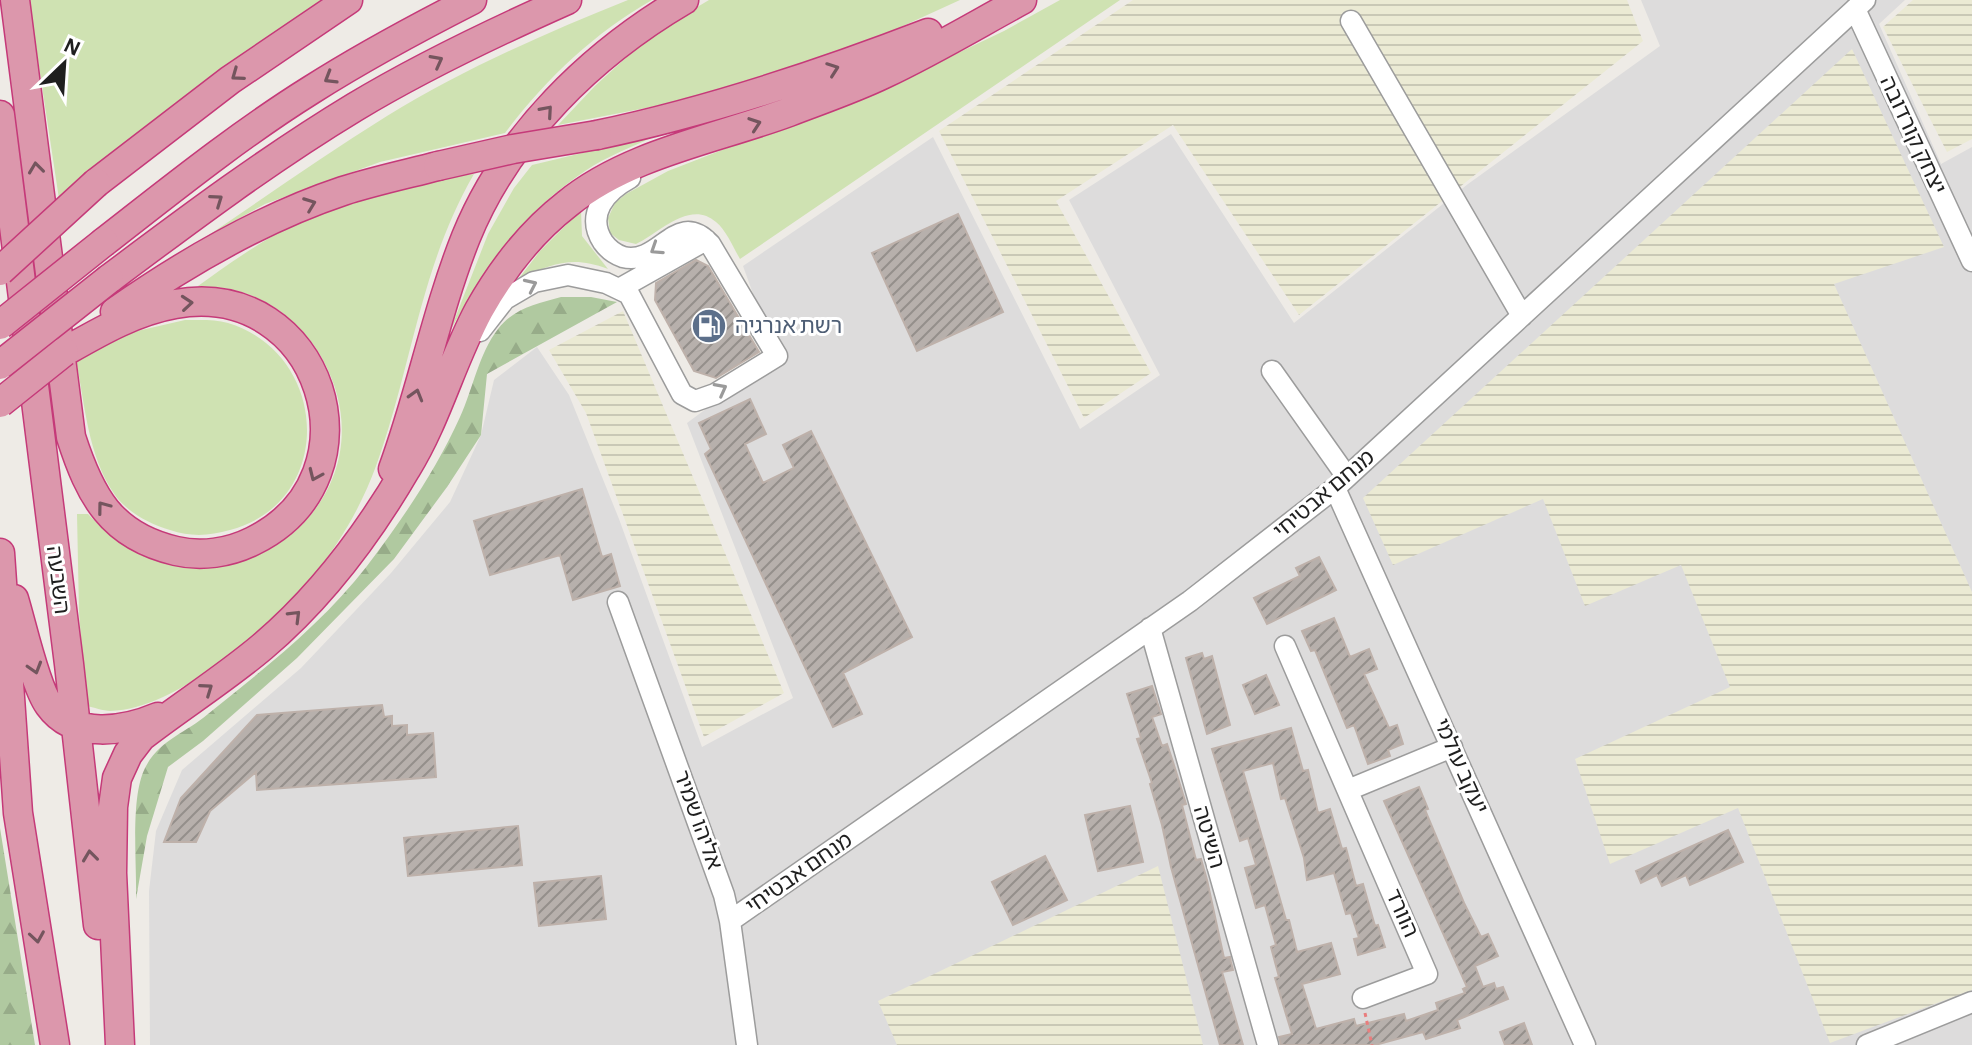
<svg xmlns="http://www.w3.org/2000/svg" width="1972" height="1045" font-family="'Alegreya Sans','Noto Sans Hebrew',sans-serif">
<defs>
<pattern id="farmland-rules" width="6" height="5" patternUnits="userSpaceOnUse" patternTransform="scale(2)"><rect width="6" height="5" fill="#ebead4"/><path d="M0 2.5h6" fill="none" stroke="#c9c8b6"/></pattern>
<pattern id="forest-firs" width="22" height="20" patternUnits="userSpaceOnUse" patternTransform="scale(2)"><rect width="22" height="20" fill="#b0c9a0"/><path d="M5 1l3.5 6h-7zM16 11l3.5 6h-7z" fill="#97ac89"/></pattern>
<pattern id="building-hatch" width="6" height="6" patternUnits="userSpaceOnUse" patternTransform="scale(2)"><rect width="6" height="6" fill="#b7b0ac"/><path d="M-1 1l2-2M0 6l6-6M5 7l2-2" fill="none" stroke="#948f8b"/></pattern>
</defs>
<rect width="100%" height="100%" fill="#eeebe6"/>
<path fill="#dddcdc" d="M1641,0H1905L1879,24L1941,164L1972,147V1045H150L149,891L156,831L182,770L301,668L391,573L450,502L481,435L494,380L537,347L569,395L619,519L702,747L793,698L687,423L776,357L743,266L933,137L1080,429L1160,375L1069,200L1171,134L1294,323L1468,184L1660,46Z"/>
<path fill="url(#farmland-rules)" d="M1133,0H1627L1643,41L1299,315L1173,125L1056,201L1151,373L1084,418L939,131Z
M1913,0H1972V139L1947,152L1883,27Z
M1852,49L1944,247L1834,284L1972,592V990L1830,1043L1738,808L1610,864L1575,759L1730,687L1681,565L1585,606L1543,499L1393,565L1363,498Z
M623,311L784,693L704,737L586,413L549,350Z
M1158,866L1203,1045H897L878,1001Z"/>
<path fill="#cfe2b2" d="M29,0H325L59,199Z
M628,0H652C594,33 545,80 505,133L380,162L265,204L209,235C268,195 326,154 387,116C463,69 546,33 628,0Z
M709,0H960L868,42L687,100L558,125L595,86L652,34Z
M1060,0H1120L740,259C733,247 726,230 716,222C690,199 659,233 636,244L619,240L610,233L608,218L615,203L626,194L668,171L895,83L1004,31Z
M658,135C634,146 607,156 585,171C522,213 486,267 450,331L488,234L514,188L532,165Z
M474,174C420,267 412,367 376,466C345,551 284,619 210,670C181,689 146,710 110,711C103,711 94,707 86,706L79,612L77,514H88C210,647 403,507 323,360C305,326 272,299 234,290C223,287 210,287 198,286C226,266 255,245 286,229C343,199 411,182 474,174Z
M581,210L582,236L608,269C572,255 554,264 520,277L540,251Z
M185,320C199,320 215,319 228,323C330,354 336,502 230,530C209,536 191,537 170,530C150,524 128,513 115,495C87,455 85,402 75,355L120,335Z"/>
<path fill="url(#forest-firs)" d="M561,297H591L617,302L487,374L481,435L447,487L394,559L297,658L203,741L168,767L147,836L136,899C137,864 130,798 145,768C159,740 186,733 208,714C264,669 323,623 367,566C402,520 436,470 460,417C473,389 479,353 498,329C514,308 537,304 561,297Z
M0,828L35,1045H0Z"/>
<path fill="url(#building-hatch)" stroke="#beb1aa" stroke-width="2" d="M958,214L1003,312L917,351L872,253Z
M696,260L708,266L759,352L716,378L694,371L655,300L656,283Z
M750,399L766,434L745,444L763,483L794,468L783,445L811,431L912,637L843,673L862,714L833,727L705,454L711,449L699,423Z
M582,489L602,557L611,554L620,586L573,600L560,555L490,575L474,521Z
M1319,557L1336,590L1267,624L1254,598L1300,576L1296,568Z
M1334,618L1350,657L1369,649L1377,669L1364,674L1389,728L1397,725L1403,744L1388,750L1390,756L1368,764L1354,725L1347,728L1315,650L1311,651L1302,631Z
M1202,653L1204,659L1212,656L1230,725L1207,734L1186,658Z
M1266,675L1279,705L1255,714L1243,685Z
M1152,686L1161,714L1152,717L1162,746L1167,744L1173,762L1186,804L1182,805L1196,860L1201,859L1207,880L1224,958L1230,957L1231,962L1233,970L1222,972L1243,1045H1220L1171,867L1162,825L1150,784L1152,783L1137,739L1141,738L1127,694Z
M382,705L384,717L392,716V726L407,725V735L433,733L436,777L257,790L256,772L210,811L196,842H164L181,798L257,715Z
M1291,728L1303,771L1308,770L1318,813L1330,809L1342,849L1346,848L1356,886L1363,884L1375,926L1378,925L1385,947L1358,955L1354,939L1359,938L1351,913L1346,914L1334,873L1307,880L1304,858L1285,798L1281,799L1273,763L1243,771L1286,920H1289L1297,952L1331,943L1340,974L1302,984L1316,1029L1354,1019L1356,1026L1404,1014L1406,1021L1438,1010L1436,1003L1465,993L1463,989L1467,987L1384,801L1419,787L1428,809L1425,810L1464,903L1481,937L1488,934L1498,956L1475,966L1483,987L1494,983L1496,989L1503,987L1508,999L1457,1020L1460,1028L1426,1039L1423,1032L1375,1045H1281L1279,1037L1292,1034L1275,978L1279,977L1271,947L1276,945L1265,905L1256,908L1245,868L1256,865L1248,838L1240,841L1212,749Z
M1130,806L1143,862L1098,871L1085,815Z
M518,826L522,865L408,876L404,838Z
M1728,830L1743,862L1690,885L1686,875L1662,886L1657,875L1641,883L1636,871Z
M1045,856L1067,900L1013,925L992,882Z
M601,876L606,919L539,926L534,883Z
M1524,1023L1532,1045H1505L1500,1032Z"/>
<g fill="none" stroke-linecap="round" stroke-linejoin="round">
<g stroke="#9c9c9c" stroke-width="23">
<path id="minor" d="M1855,9L1972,261
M1351,21L1522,316
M619,289L706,240
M480,331L505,299L534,282L568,275L606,283L629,294L682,394L695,401L715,394L777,356L710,244C676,208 661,266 623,257C614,254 608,249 603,242C585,214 606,191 630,178
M1272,371L1347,477
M1335,488L1585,1045
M618,602L724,895L730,921L747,1045
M1150,628L1268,1045
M1285,646L1427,974L1363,998
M1348,790L1452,747
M730,921L1190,601L1335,488L1865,0
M1867,1045L1972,1002"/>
</g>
<g stroke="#c53a79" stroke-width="31">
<path id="highway" d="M15,0L71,437C90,496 111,536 176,551C201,557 229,553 253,541C385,476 321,278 175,304C135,311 99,332 64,352
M0,115L69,664L98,925
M597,135C711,111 819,75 928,33
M96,183L230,80L348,0
M104,242C172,189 239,135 311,90C363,57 417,28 472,0
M109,279C189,219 269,159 355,107C423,66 495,32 567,0
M115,312C185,263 262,218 343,191C374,181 407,174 438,166
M393,469C421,393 436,312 466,237C507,136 592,54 684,0
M0,553L18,813L55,1045
M14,599C22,625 35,686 49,705C74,740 125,731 158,717
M120,1045L112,873L113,807L117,778L128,754L141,737C181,706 224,679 262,647C320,598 368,534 406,469C437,419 451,362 479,310C501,271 531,232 567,204C628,154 716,139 789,112C820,100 853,89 884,74C931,52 976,25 1022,0"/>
</g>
<path stroke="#e97d7d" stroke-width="3" stroke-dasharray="4 4" stroke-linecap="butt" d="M1365,1013L1372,1045"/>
<use href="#minor" stroke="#fff" stroke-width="20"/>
<use href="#highway" stroke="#dc97ac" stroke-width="28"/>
<g stroke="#c53a79" stroke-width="31" stroke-linecap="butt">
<path id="highway-bridge" d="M438,166L513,149L597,135
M0,271L96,183
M0,325L104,242
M0,365L109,279
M0,403L64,352"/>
</g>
<use href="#highway-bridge" stroke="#dc97ac" stroke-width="28"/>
</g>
<defs><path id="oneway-chevron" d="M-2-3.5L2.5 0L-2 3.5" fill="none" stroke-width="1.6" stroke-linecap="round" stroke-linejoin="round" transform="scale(2)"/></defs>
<g stroke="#74555e">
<use href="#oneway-chevron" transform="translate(437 61) rotate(-28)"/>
<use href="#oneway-chevron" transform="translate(833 69) rotate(-20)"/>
<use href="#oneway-chevron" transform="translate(237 75) rotate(144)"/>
<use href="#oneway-chevron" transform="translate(330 78) rotate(149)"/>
<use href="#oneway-chevron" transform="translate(547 111) rotate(-49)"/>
<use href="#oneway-chevron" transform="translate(755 124) rotate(-19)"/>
<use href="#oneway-chevron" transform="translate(36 168) rotate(-97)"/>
<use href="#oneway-chevron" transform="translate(217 200) rotate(-35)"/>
<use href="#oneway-chevron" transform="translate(310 204) rotate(-21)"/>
<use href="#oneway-chevron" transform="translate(187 303) rotate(-5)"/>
<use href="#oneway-chevron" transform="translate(416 395) rotate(-74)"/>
<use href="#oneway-chevron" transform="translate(315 475) rotate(114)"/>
<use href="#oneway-chevron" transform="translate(103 507) rotate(-127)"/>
<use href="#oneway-chevron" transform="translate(295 616) rotate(-45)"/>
<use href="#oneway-chevron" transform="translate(35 668) rotate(73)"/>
<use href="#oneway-chevron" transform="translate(207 689) rotate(-35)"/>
<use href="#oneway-chevron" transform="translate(90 856) rotate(-97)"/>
<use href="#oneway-chevron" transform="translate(37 937) rotate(81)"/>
</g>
<g stroke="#9a9a9a">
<use href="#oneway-chevron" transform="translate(656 249) rotate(147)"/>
<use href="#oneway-chevron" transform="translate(531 285) rotate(-25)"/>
<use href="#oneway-chevron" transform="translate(721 389) rotate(-28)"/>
</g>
<defs>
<g id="fuel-disc" transform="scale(1.8)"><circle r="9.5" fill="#5c6f8a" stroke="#fff"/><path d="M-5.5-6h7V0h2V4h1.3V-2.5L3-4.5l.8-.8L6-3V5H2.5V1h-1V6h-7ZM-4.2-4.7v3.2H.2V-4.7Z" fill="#fff"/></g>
</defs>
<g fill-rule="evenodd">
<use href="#fuel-disc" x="709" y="326"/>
</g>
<g text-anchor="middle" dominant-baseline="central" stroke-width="6" stroke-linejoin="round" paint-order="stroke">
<g font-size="22" fill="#1f1f1f" stroke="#fff">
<text transform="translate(1913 135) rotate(65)">יצחק קורדובה</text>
<text transform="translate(1324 494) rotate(-40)">מנחם אבטיחי</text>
<text transform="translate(58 580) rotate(83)">השבעה</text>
<text transform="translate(1461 766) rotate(66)">יעקב עולמי</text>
<text transform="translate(698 820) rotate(70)">אליהו שמיר</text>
<text transform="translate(1209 837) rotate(74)">השיטה</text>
<text transform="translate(799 873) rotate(-35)">מנחם אבטיחי</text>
<text transform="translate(1402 913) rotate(66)">הוורד</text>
</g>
<g font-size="22" fill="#4e5e75" stroke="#fff" text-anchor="start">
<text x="735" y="326">רשת אנרגיה</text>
</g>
</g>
<g transform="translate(64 64) rotate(25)" stroke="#ffffff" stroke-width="6" paint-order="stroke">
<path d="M0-6L14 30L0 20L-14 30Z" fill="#1f1f1f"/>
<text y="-12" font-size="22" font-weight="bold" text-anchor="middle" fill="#1f1f1f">N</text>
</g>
</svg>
